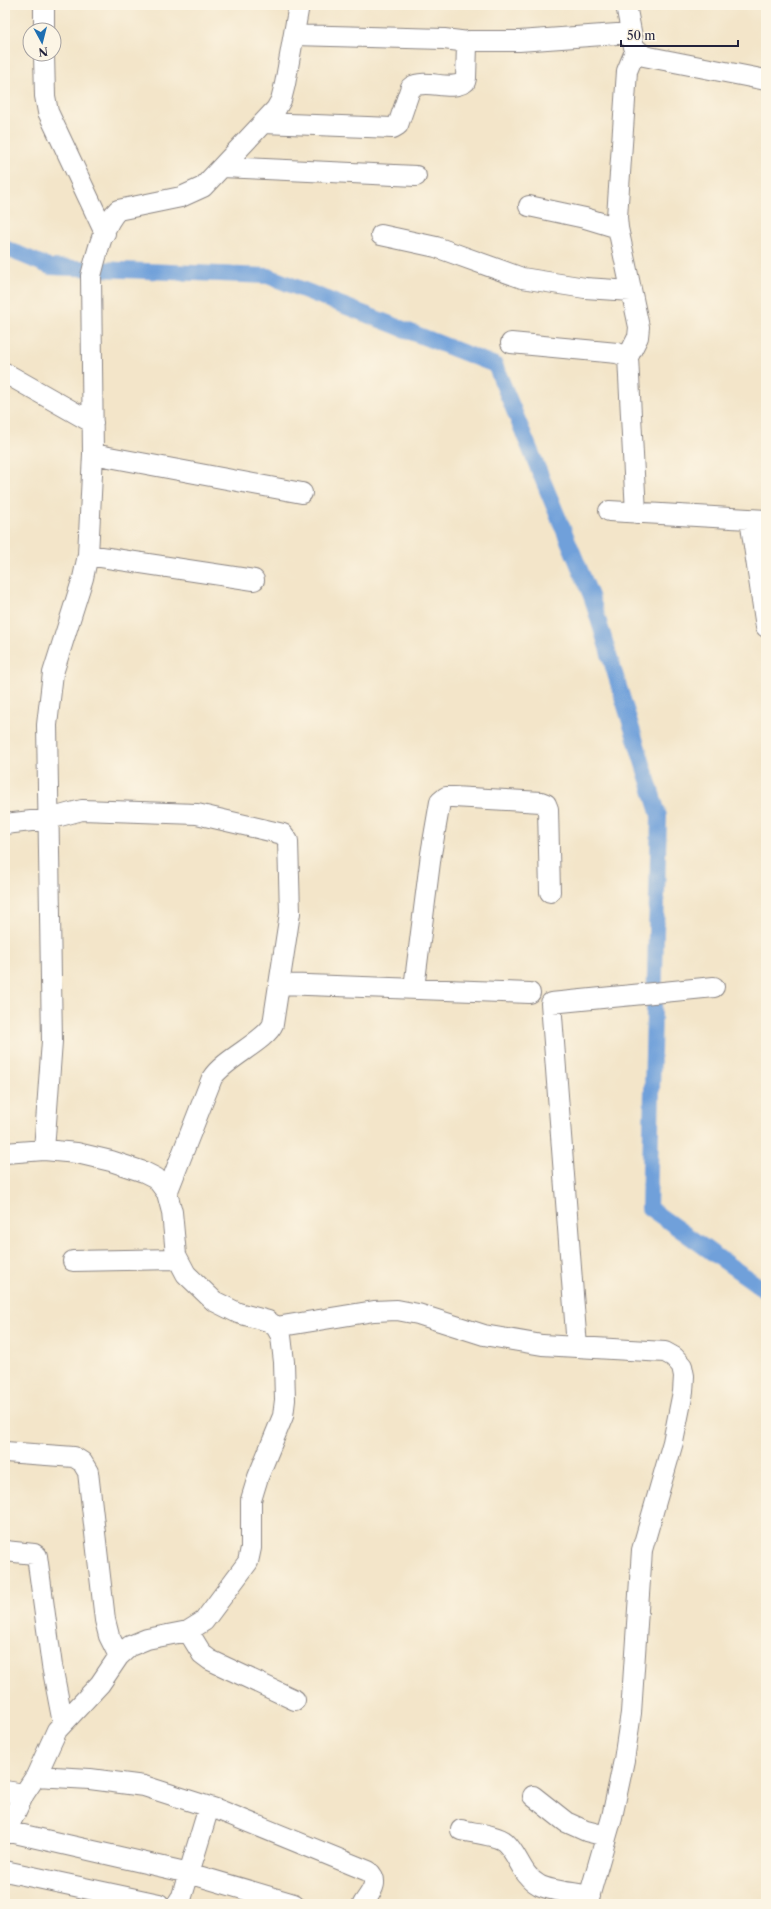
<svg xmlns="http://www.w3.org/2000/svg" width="771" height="1909" font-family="'Libre Caslon Text',serif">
<rect width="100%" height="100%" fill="#fcf5e5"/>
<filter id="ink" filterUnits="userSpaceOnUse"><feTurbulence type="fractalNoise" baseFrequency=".025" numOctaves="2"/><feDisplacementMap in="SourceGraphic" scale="8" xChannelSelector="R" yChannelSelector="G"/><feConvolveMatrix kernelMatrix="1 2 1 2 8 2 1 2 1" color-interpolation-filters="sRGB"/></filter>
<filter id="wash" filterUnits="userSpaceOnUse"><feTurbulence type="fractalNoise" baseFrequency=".012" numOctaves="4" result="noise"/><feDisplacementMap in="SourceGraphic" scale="16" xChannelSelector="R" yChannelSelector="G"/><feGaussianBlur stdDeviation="0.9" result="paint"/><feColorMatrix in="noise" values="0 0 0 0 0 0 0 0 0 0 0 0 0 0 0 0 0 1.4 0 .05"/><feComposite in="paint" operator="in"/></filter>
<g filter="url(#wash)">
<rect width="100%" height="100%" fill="#f3e5c9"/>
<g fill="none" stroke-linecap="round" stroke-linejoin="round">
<path stroke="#70a0da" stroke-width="16" d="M5,248L50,267L268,276L495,365L591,596L659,816L649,1208L766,1291"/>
</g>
</g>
<g filter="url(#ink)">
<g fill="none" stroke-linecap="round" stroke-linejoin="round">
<g stroke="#8a8482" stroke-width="22">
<path id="minor" d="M44,5V30
M626,5L634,47L644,56L766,80
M294,35L444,39L468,42
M44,54L45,96L48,112L105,233
M263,123L393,128L398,125L411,87C427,78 449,92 465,82L466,78L467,45L470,41H519L631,33
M222,167L416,176
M529,206L585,218L618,228
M381,235L436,247L522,278L585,288L631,291
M511,343L617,353L628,357L636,513
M628,357L638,337L639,327L618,228L617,217L627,71L636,49
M5,373L93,423
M93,454L302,493
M609,511L766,520
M750,519L766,627
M88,555L254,580
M5,824L49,819L82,810L197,814L283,834L288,841L290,913L273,1024C266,1041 224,1059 212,1078L167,1193
M280,984L530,993
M414,988L431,854L440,802L446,797H453L541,802L546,804L548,809L550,892
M44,1150L52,1041L47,725L53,673L83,578L88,555L93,454L91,276C96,257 103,224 118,210L181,197L203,187L276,109L281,100L285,84L299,5
M5,1153L44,1150L77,1153L111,1161L144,1172L156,1178L167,1193L172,1212L176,1255L186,1274L214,1301L238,1313L268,1321L276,1327L281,1336L284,1362L285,1400L283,1416L258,1477L251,1500V1548L248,1562L204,1621L188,1631L147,1639L130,1646L119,1656L100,1684L57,1730L36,1776L24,1794L5,1834
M73,1261L177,1259
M276,1327L374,1311L397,1310L418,1314L484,1335L542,1345L665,1352L674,1357L682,1366L684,1376L683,1392L673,1442L642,1550L631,1713L624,1760L612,1817L587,1904
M577,1347L551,1003L714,987
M5,1452L74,1457L82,1462L88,1472L105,1620L109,1636L119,1656
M5,1551L34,1554L37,1556L52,1666L63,1723
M188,1631L202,1654L210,1660L295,1700
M36,1776L90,1779L144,1786L219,1810L368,1871C381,1882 370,1893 363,1904
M5,1791L24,1794
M533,1796L566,1822L586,1831L606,1836
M461,1830C473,1833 497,1835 505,1842C519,1855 521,1875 539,1885C549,1891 577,1893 590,1896
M6,1831L185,1872L294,1904
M5,1871L159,1904
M177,1904L182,1896L209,1807"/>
</g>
<use href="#minor" stroke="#fff" stroke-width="20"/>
</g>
</g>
<rect width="771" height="1909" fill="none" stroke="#fcf5e5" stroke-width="20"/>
<g transform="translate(42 42) rotate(173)"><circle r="19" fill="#fcf5e5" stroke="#a5a1a1"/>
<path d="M0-3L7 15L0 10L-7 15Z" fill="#1f6fb2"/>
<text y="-6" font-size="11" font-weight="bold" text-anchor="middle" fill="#22223b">N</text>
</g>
<path d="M621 40v6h117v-6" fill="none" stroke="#22223b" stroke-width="2"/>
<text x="627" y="40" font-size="12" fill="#22223b" stroke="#fcf5e5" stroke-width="3" paint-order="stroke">50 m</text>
</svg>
